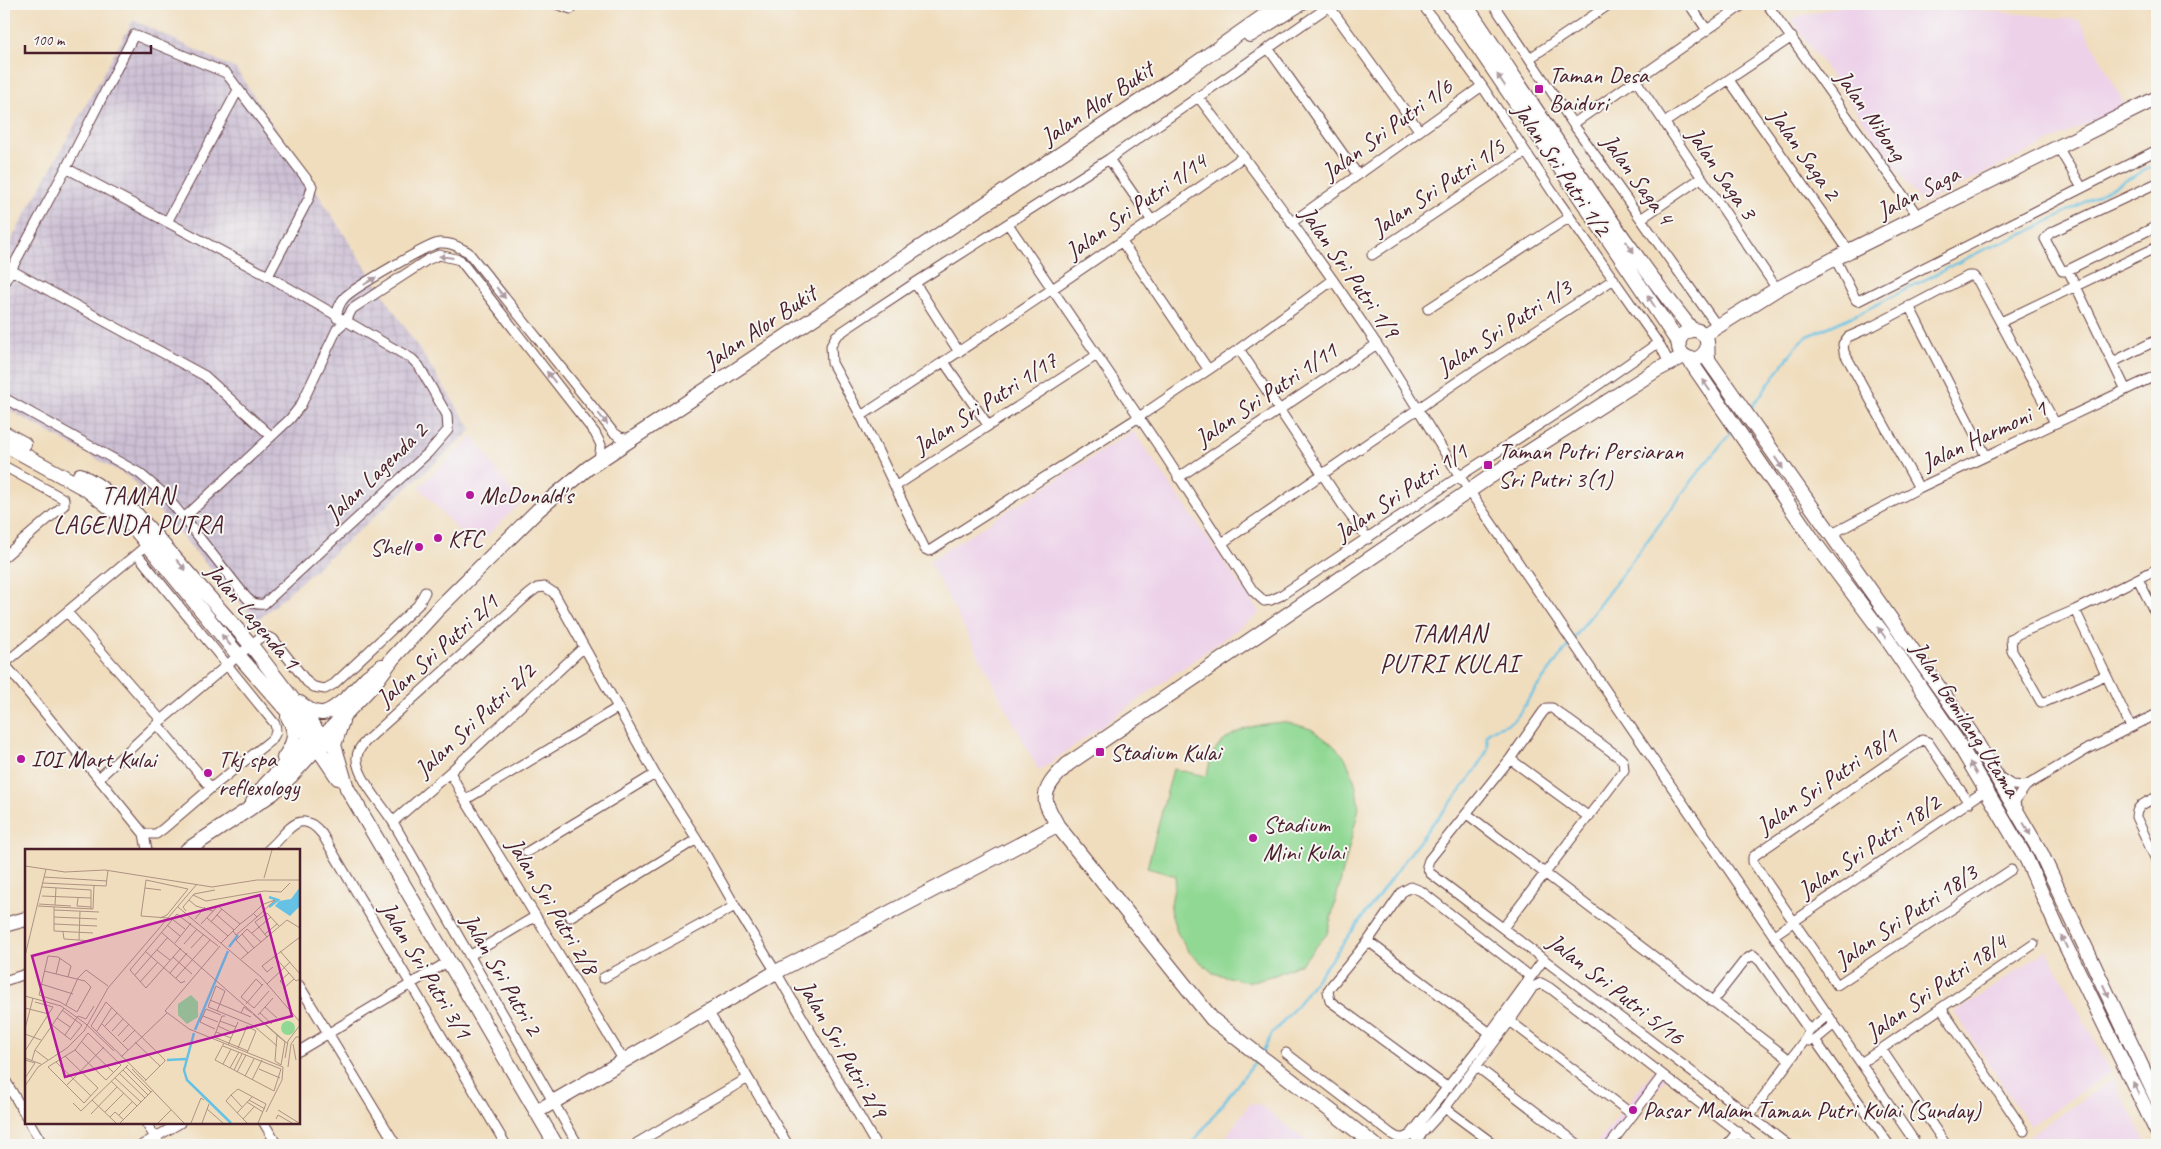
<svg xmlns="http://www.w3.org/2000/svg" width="2161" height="1149" font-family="Caveat,sans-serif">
<defs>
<pattern id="industrial-grid" width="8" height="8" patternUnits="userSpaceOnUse" patternTransform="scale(1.25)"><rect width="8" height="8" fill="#ccbfd4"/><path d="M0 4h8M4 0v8" fill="none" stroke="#b1a4b6"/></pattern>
</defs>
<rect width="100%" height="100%" fill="#f6f6f2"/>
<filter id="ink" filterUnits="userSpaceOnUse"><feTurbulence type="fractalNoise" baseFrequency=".02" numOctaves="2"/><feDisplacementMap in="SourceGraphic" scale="10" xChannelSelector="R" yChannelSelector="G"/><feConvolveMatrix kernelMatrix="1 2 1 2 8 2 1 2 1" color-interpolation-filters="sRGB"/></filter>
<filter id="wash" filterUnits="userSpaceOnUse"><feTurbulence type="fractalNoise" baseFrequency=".0096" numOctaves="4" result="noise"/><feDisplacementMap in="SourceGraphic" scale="20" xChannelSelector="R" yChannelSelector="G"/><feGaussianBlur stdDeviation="1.12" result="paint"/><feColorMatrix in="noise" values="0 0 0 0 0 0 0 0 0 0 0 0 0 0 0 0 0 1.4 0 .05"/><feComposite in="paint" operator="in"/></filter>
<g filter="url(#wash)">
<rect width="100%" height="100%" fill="#f0ddbd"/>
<path fill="#edd1e9" d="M1848,4H1919L2080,20L2125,105L1922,204L1791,19Z
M1133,431L1260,613L1039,771L929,561Z
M473,436L520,504L474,548L419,487Z
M2047,950L2111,1072L2030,1126L1955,1013Z
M1657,1066L1668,1075L1616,1145H1596Z
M2113,1078L2148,1145H2015L2113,1079Z
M1250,1103L1260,1105L1312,1145H1220Z"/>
<path fill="url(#industrial-grid)" d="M133,20L236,69L472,430L257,621L129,477L4,407V253Z"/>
<path fill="#90d893" stroke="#6d7c5f" d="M1287,722L1311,729L1332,744L1345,757L1355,782L1359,808L1327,934L1302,963L1275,975L1248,982L1213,973L1189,952L1177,932L1170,910L1176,876L1147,868L1173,769L1206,776C1209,769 1210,757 1215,750C1232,728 1261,723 1287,722Z"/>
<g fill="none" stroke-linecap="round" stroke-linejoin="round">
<path stroke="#66c2e4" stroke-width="2.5" d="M1749,411L1798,344L1808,336L1860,313L1985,249L2026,233L2157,164
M1262,1053L1272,1034L1297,1005L1432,824C1443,813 1489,758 1488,745C1488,741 1486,739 1487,734C1493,727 1501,727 1509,723C1519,718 1523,707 1529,698L1701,469L1733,430
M1191,1145L1257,1059"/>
</g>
</g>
<g filter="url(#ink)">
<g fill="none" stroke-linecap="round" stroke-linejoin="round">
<g stroke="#633c41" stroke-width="11">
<path id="street" d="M556,4L571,9
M1332,4L1109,159L915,283L846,329L836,336L831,346L832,363L861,416L925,549L929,551L1139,417L1239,349L1333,280
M1422,4L1482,86L1555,196L1661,347L1667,359
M1493,4L1573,124L1718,327
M1689,4L1707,30
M1767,4L1918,216
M1329,6L1419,130
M1268,48L1358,175
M1530,58L1610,4
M1635,79L1777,289
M1729,80L1849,251
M1199,98C1261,179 1322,262 1378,346C1410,394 1438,444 1470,492C1618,711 1768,928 1917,1145
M1664,123L1792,37
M1573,124L1744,4
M2058,147L2082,188L2157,150
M1109,159L1152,221
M1642,218L1701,178
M167,222L238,90
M1291,223L1482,86
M1008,224L1160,448L1253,591L1264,601L1271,600L1280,596L1460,476L1568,406L1658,343
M1122,242L1208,369
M1372,255L1526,152
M1835,258L1856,300L1858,301L2082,188
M11,270L205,376L271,436
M2068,270L2157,226
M4,283L66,168L134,35L226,73L312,186L309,198L268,276
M915,283L959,352
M1909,306L1986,456
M1428,309L1570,217
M337,318C336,312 340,302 345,297C354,288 427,245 439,243C451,242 458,247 468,252L613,432L620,437L631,439
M2001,322L2157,247
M1239,349L1344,507L1368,539
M944,362L988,425
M2113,362L2157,340
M2126,390L2068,270L2062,271L2045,239L2050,233L2157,183
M4,398L139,473L164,494L184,518L246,597C252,603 255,605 264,604L428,453L448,430L447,415L419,366L412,359L268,276L66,168
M861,416C990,332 1117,246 1243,157
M4,466L64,499V505L4,557
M1178,478L1377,344
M896,486L1097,355
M1919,488L1844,352L1843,344L1848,337L1873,326L1968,276H1973L1978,281L2055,423
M184,518L290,419L301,405L337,329L346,321L352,309L427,260L439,255L460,260L595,433L601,445L599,460
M1830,535L1919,488L2157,375
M1222,543L1457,382L1614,279
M137,554L275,724C277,731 276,735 271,740L211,788L163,829L156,834H144
M2138,579L2157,617
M2075,610L2131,727
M67,612L161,720
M4,663L144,834L147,850
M4,664L152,541
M2106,675L2045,702H2041L2012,651L2011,639L2018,634L2075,610L2157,569
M157,724L211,788
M1510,759L1589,817
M450,772L465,800L624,1061
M1999,777L2012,785L2026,786
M99,778L157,724L258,639L264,636L273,639L307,682L314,687L325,689L334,684L418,605L425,592
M2157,797C2147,802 2136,805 2136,817L2157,862
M465,800L617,708
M1969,803L1928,742L1922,740L1758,853L1753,857V862L1837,985L2011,870
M2012,805L2026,786L2088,749L2157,714
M1467,814L1790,1060
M393,822L450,772L584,647
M268,850C287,834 299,805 322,834L506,1145
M527,852L655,774
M570,917L697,839
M1503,928L1624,770L1623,761L1620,758L1552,708H1547L1543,712L1510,759L1429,860L1427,866L1430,873L1788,1145
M1774,935L1986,790
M1368,941L1490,1033
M469,956L536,916
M603,978L735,906
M4,981L26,974
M299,985L396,1145
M1712,1002L1745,960L1753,955L1760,961L1809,1030
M1941,1008L2024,1131
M708,1011L788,1145
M1510,1021L1633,1115
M1815,1040L1889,1145
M1809,1041L1815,1040L1833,1025
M1882,1050L1946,1145
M299,1051L449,961
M1286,1053L1390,1133C1398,1139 1403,1140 1411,1134L1490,1033L1544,959
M1861,1063L2034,944
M1476,1066L1579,1145
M4,1078L26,1116
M1448,1088L1330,1001L1328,991L1331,986L1368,941L1402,892L1411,887L1421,891L1531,977
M1445,1108L1495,1145
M1749,1116L1804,1041L1809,1030L1827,1016
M30,1123L43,1145
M146,1123L160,1145
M264,1123L277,1145
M637,1143L748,1078
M142,1145L180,1123
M578,1145L393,822C383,806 358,778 357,760C356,752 361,746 367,740L528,595L537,588L545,587L554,593L655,774L697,839L735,906L776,972L876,1145
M1414,1145L1417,1139L1445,1108L1510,1021L1533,987L1541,983L1550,988L1754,1145
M1610,1145L1663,1075
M1727,1145L1738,1131"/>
</g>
<g stroke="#633c41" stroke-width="16">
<path id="secondary" d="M1449,4L1678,342
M1465,4C1539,113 1610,226 1692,330
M1250,35L1300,4
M1704,335L1777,289L1849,251L2157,98
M1707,349C1701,361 1690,362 1681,353C1671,334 1697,321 1706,338C1709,345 1706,354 1709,361L1971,733L2041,853L2157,1099
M1688,358L1815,543L1887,639L1957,741L2027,860L2058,930L2157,1132
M4,433L24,444
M4,444L86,489L131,524L238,655L311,738L338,778
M80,475L97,485L137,515L251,645L317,731L324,744
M350,695L367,677L382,666
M300,703C322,722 331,711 350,695
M342,721L334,745L347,788L556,1145
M284,758C294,744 298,733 288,717
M253,802L265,785L317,731
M187,850L273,793L290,777L311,754L321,739L374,684L393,658L437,610L538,510L588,468L1184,72L1281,4
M4,925L26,919
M536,1112L776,972L1057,825
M1375,1145L1212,1019L1057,825C1054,818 1048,810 1046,802C1043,787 1059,773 1068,764L1491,476L1655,371L1684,356"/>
</g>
<use href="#street" stroke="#fff" stroke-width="9"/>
<use href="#secondary" stroke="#fff" stroke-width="14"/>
</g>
<defs><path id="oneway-solid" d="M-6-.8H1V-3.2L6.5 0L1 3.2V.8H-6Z" transform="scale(1.25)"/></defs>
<g fill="#ae9aa0">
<use href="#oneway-solid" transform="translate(1501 80) rotate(-124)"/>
<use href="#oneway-solid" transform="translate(1630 247) rotate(55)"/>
<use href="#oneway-solid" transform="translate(446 257) rotate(-173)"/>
<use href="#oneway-solid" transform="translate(370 281) rotate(-32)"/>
<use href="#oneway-solid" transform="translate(501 293) rotate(51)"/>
<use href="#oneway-solid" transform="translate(1651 301) rotate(-124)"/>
<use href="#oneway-solid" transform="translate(551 377) rotate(-128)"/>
<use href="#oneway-solid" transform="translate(1706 385) rotate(-125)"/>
<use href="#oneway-solid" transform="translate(603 419) rotate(51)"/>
<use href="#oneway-solid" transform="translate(1779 463) rotate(55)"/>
<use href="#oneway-solid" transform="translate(181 565) rotate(49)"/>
<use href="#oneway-solid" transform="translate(1882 633) rotate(-127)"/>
<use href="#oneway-solid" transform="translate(226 640) rotate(-130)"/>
<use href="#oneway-solid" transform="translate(1973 768) rotate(-121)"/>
<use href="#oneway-solid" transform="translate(2027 829) rotate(60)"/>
<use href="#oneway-solid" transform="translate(2064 942) rotate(-116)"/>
<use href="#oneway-solid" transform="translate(2106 991) rotate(65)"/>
<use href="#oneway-solid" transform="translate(2136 1088) rotate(-116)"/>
</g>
</g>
<g fill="#b5179e" stroke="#f6f6f2" stroke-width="2">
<rect x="1534" y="84" width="10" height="10" rx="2.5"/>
<rect x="1483" y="460" width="10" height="10" rx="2.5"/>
<circle cx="470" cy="495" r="5"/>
<circle cx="438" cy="538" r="5"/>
<circle cx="419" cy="547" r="5"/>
<rect x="1095" y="747" width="10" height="10" rx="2.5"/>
<circle cx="21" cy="759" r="5"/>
<circle cx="208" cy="773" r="5"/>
<circle cx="1253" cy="838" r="5"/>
<circle cx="1633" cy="1110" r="5"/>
</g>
<g text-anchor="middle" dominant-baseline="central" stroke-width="4" stroke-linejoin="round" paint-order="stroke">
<g font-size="24" fill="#4a1f2b" stroke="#f6f6f2" text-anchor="start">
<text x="1549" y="75">Taman Desa<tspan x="1549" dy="28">Baiduri</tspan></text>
<text x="1498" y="451">Taman Putri Persiaran<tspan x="1498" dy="28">Sri Putri 3(1)</tspan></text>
<text x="480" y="495">McDonald's</text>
<text x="448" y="538">KFC</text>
<text x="409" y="547" text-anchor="end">Shell</text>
<text x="1110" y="752">Stadium Kulai</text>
<text x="31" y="759">IOI Mart Kulai</text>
<text x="218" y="759">Tkj spa<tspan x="218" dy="28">reflexology</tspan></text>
<text x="1263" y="824">Stadium<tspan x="1263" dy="28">Mini Kulai</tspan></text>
<text x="1643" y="1110">Pasar Malam Taman Putri Kulai (Sunday)</text>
</g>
<g font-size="24" fill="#4a1f2b" stroke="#f6f6f2">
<text transform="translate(1097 103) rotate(-34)">Jalan Alor Bukit</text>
<text transform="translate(1871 115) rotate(55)">Jalan Nibong</text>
<text transform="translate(1387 129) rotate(-36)">Jalan Sri Putri 1/6</text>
<text transform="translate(1805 154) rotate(55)">Jalan Saga 2</text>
<text transform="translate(1562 169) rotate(56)">Jalan Sri Putri 1/2</text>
<text transform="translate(1722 173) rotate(56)">Jalan Saga 3</text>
<text transform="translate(1638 179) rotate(54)">Jalan Saga 4</text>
<text transform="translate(1438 187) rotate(-34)">Jalan Sri Putri 1/5</text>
<text transform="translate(1918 192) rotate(-27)">Jalan Saga</text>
<text transform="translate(1136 206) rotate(-35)">Jalan Sri Putri 1/14</text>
<text transform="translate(1350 272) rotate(55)">Jalan Sri Putri 1/9</text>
<text transform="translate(760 327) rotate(-34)">Jalan Alor Bukit</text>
<text transform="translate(1504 327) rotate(-33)">Jalan Sri Putri 1/3</text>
<text transform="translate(1266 394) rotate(-34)">Jalan Sri Putri 1/11</text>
<text transform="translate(985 403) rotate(-33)">Jalan Sri Putri 1/17</text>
<text transform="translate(1984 435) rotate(-25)">Jalan Harmoni 1</text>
<text transform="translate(376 472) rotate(-44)">Jalan Lagenda 2</text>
<text transform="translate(1401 492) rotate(-34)">Jalan Sri Putri 1/1</text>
<text transform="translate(253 616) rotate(50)">Jalan Lagenda 1</text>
<text transform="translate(437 650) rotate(-42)">Jalan Sri Putri 2/1</text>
<text transform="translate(1966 719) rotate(57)">Jalan Gemilang Utama</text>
<text transform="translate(475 720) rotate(-43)">Jalan Sri Putri 2/2</text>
<text transform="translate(1827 781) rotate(-35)">Jalan Sri Putri 18/1</text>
<text transform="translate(1869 846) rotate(-34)">Jalan Sri Putri 18/2</text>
<text transform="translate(553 906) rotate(59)">Jalan Sri Putri 2/8</text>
<text transform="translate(1906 916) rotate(-34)">Jalan Sri Putri 18/3</text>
<text transform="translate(426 970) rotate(59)">Jalan Sri Putri 3/1</text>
<text transform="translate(502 974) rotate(60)">Jalan Sri Putri 2</text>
<text transform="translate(1936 987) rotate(-35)">Jalan Sri Putri 18/4</text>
<text transform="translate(1616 989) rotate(38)">Jalan Sri Putri 5/16</text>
<text transform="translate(843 1049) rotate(60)">Jalan Sri Putri 2/9</text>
</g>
<g font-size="25" letter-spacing="1" fill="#4a1f2b" stroke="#f6f6f2">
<text x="138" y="496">TAMAN<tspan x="138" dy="29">LAGENDA PUTRA</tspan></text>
</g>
<g font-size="26" letter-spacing="1" fill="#4a1f2b" stroke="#f6f6f2">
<text x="1449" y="633">TAMAN<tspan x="1449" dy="30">PUTRI KULAI</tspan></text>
</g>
</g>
<g transform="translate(25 849)">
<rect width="275" height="275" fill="#f0ddbd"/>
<path d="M166,146L173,153V168L162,175L153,166V155ZM256 179a7 7 0 1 1 14 0a7 7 0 1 1-14 0Z" fill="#90d893"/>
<path d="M275,38V57L265,67L250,57L254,52L266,50Z" fill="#66c2e4"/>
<path fill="none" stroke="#66c2e4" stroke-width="2.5" d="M244,48L253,51L244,58M204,98L213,86M170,181L203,102M169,184L159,221L162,231L206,274M142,211L161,210"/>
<path fill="none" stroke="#ae9183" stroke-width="1" d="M0,17L40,23L80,21L187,38L232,31H275M19,28L82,32M239,29L247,1M121,31L163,40L142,66L135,69M121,31L116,67L143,69M18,34L81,37L83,21M17,38L66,41V60M120,39L136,41M168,46L181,52L239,42L256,43L265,34M17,47L66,49M53,49L52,57L66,58M164,51L171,57L188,62M14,55L46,57M30,56L31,39M13,57L68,60L69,36M29,58V82L68,84M153,58L236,128L275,173M29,61L74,63M161,62L158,58L169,45L190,41M192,66L209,81M29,68L72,70M182,69L203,87M147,70L160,80M170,70L180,58M186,73L197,60M29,75L72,77M176,75L193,57L215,75M142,76L155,87M208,82L211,86L232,68M38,83L39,90L68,92M136,83L263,195M227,84L246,68M217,85L229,99M240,85L252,75M242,88L230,73L242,64L254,77M54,91L55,62M150,94L166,74M196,94L215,75L228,65L236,57L239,55L250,51L232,68L228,64M159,95L172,80M195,97L140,162L164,180L258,218M156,99L121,139L105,121L152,65L193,97M166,99L179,85M132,101L145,111M120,102L156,134L160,132M255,102L275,125M223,104L211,91L222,80L236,93M0,107L21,20M249,107L271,132L275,130M148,108L167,125M216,110L262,71L275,79M248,118L242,123L237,117L275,88M19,122L60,132L66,138L52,163L35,153L14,146L23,107L33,108L46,117L43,128M145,124L162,104M264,124L255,132L260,138L269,130M31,125L35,109M110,126L143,88M151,129L185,91M115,133L133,113M16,135L48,145M242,135L265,113M237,136L231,130L216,148L229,159L244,142M0,147L36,157L61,175L89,202M185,151L226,168M221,155L238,135M41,156L53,129L61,121L83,137M240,158L252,169M0,159L24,165M37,161L57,176L46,190M192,162L200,142L191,137L183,158L229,177L252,197M216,164L219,158L227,164M235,164L247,175M228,165L252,186L250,212L256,216L260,193L252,186M233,166L248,149M178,167L193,173M200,167H197L189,188L223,202M32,169L45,178M195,172L211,178M77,175L103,201M27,176L46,191M193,177L208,184M222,177L231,182L222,204M79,178L92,164M0,180L8,149M190,180L175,173L181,160L196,166M72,182L87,158M87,182L98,170M191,183L206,189M0,185L16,191M40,186L53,167L61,170L69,157M93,187L104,175M57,193L89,224M98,193L110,181M110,193L135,217M268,195L271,211M203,196L213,173M198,197L256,220L249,242L190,211L199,194M213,199L222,177M10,201L23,211M0,202L28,158L10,153M40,207L73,239L59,254L23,218L26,216L50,201L63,184L96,216L81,231L50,201M96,208L142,164M0,209L16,215M260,209L263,192L275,176M0,211L10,214L0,229M7,211L10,201L39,159M31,213L66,247M198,215L206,200M101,218L126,243M263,218L266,195L271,188H275M205,219L214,203M107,220L159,274M234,220L255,229M98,221L123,246M209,221L217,205M212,223L221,206M94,224L120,249M220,227L229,210M90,229L116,253M227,231L237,211M86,232L112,257M120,232L140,212V211L81,153L66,177L121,231M0,237L13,218L42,199L59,182L83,139L172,35M41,237L79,198M206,246L213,240L241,255L233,274M67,251L91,274M224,251L240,260M222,253L238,263M48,254L56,262L103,216M217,258L206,246L201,252L222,274M182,260L198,274M253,261L274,274M80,263L99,244M241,263L257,231L258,218M212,264L227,248M66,265L92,238M94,266L107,253M85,268L90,263L99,271M218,270L229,258M251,270L253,266L267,274M95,274L128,241M133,274L146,261M166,274L176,249L179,251M177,274L184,255"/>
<path fill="#b5179e" fill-opacity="0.15" stroke="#b5179e" stroke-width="2.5" d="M235,46L267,167L40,228L7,107Z"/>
<rect width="275" height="275" fill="none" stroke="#4a1f2b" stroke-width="2.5"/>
</g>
<rect width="2161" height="1149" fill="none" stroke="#f6f6f2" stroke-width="20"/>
<path d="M25 45v8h126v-8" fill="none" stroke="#4a1f2b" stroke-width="2.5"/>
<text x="32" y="45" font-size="15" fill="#4a1f2b" stroke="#f6f6f2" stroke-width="4" paint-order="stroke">100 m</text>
</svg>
